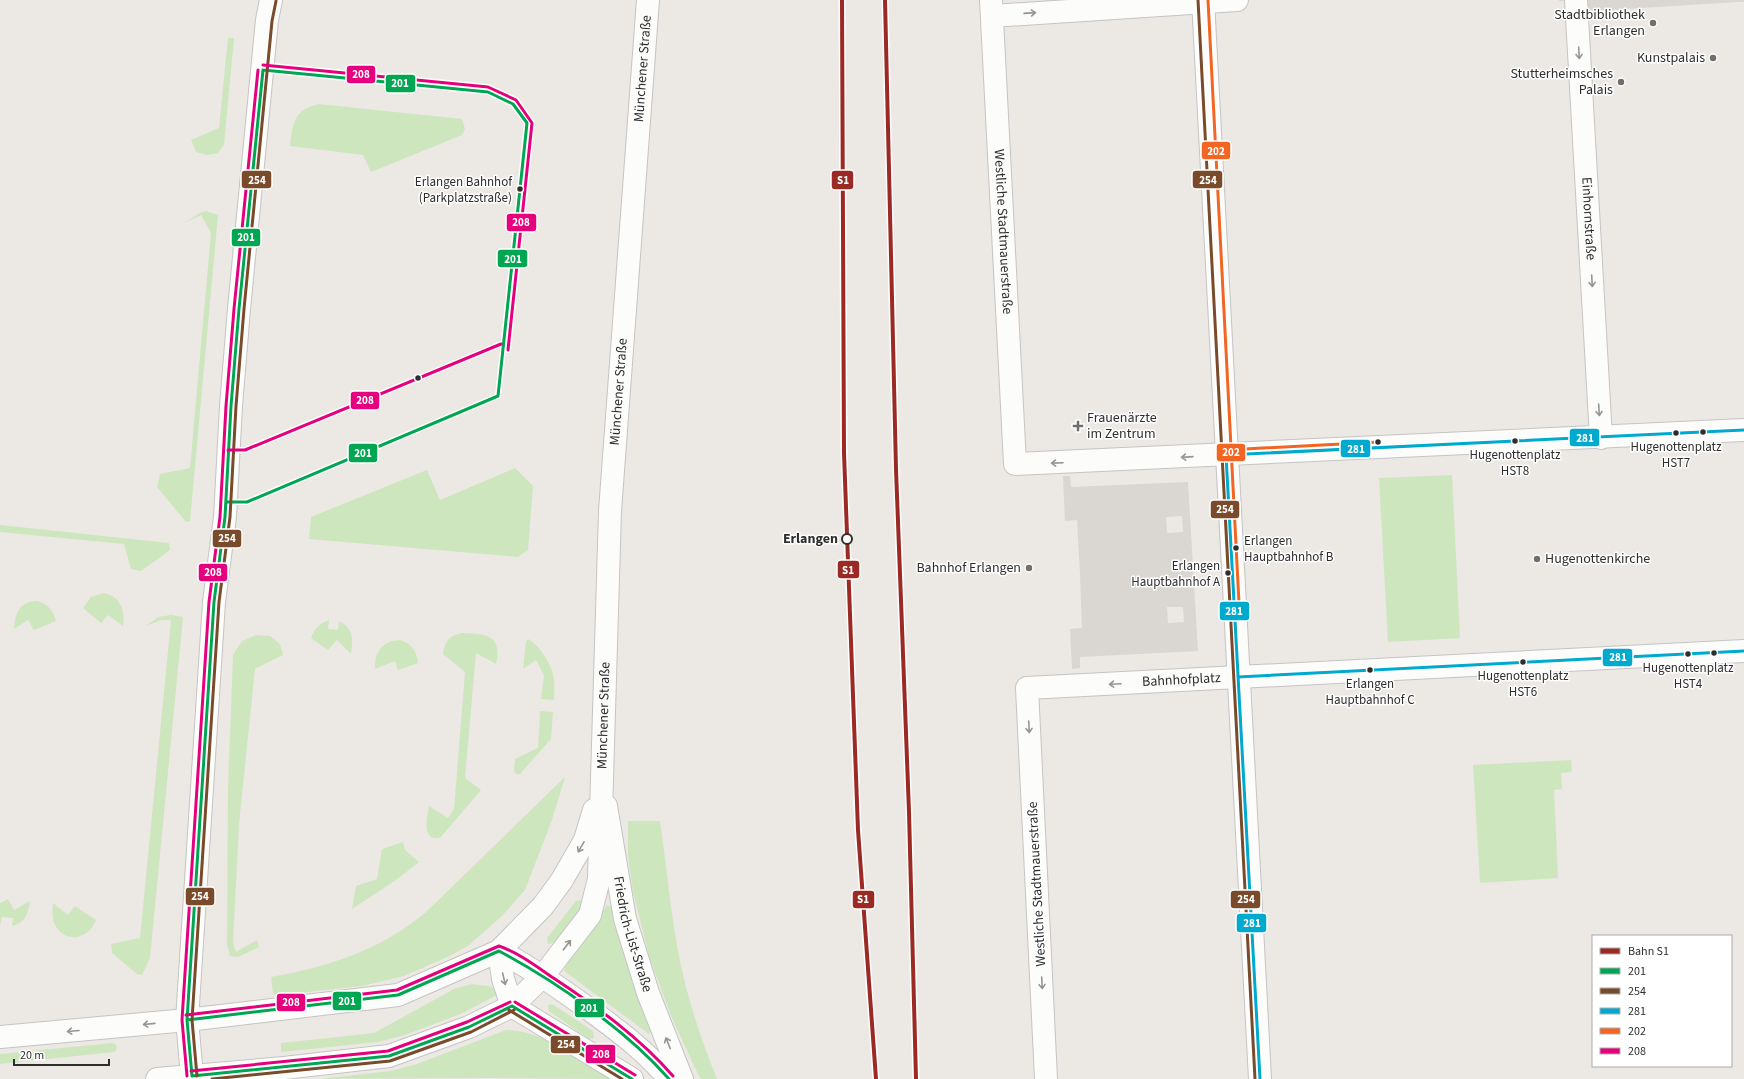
<svg xmlns="http://www.w3.org/2000/svg" width="1744" height="1079" font-family="'Source Sans 3',sans-serif">
<rect width="100%" height="100%" fill="#ece8e4"/>
<path fill="#cee6be" d="M228,38H234L224,145L218,153L207,155L196,152L191,140L219,128Z
M319,104L462,119L465,129L462,135L371,172L363,155L290,146C293,123 293,110 319,104Z
M206,211L218,215L190,521L186,522L157,487L160,474L190,468L211,233L201,215L184,223L200,213Z
M515,468L533,486L528,550L518,557L309,539L311,517L427,470L440,500Z
M1452,475L1460,638L1388,642L1379,478Z
M0,525L169,543L170,550L141,571L131,569L124,544L0,532Z
M104,593C121,597 125,610 123,626L108,615L101,623L83,608L91,597Z
M37,601C48,604 53,610 56,621L34,630L28,620L14,629C15,613 19,602 37,601Z
M171,615L183,617L150,958L142,975L137,974L112,953L111,944L140,938L171,620H161L146,626L158,617Z
M329,620L328,629L338,630L339,621C354,629 353,639 351,654L337,640L328,650L311,638C315,628 319,624 329,620Z
M462,633C485,634 503,634 496,664L476,653L465,778L481,790L441,837C421,844 427,817 429,806L448,818L454,809L465,672L443,654C444,642 450,635 462,633Z
M256,635L270,636L280,644L283,655L255,669L239,824L233,943L236,952L257,940L259,947L238,957L230,956L227,944L228,788L233,655L242,641Z
M528,639C539,645 551,663 553,675C555,683 554,692 554,700L541,699L544,675L536,660L523,669L526,642Z
M401,640C413,645 416,651 418,663L398,670L395,661L375,669C374,652 383,640 401,640Z
M540,711L553,712L551,739L520,774H516L514,771L515,759L538,748Z
M1571,760L1572,772L1561,773L1562,789L1554,790L1558,878L1480,883L1473,765Z
M565,777L552,820L525,890L502,916L469,945L452,955L404,976L362,986L281,995L273,994L271,977C328,967 381,950 426,912Z
M628,821H660C668,876 672,933 686,987C694,1018 705,1049 717,1079H701L697,1072L671,1016L649,956L633,892L628,855Z
M403,842L405,850L419,862L396,880L352,909L356,886L377,879L382,849Z
M8,899L14,910L30,901C28,914 25,923 12,926L13,918L2,917L0,925V903Z
M580,900L583,903V907L555,943L548,944L547,938L576,901Z
M53,903L68,915L75,906L96,920C87,944 58,942 53,919C52,914 53,908 53,903Z
M607,905L611,907C621,950 635,990 650,1031L649,1034L564,971L565,967L589,935Z
M472,984L489,986L495,989L497,995L463,1013L405,1035L378,1042L281,1052V1043L374,1033L454,989Z
M552,1004L593,1031L594,1038L589,1039L549,1011L548,1005Z
M506,1030C541,1029 585,1062 615,1079L491,1078L319,1079L391,1071L417,1064Z
M113,1043L115,1044L117,1047L116,1051L114,1052L0,1064V1054Z"/>
<path fill="#dad6d2" fill-rule="evenodd" d="M1559,0H1744V4V2H1738L1592,11L1576,0L1559,1Z
M1063,476H1070L1071,487L1188,482L1198,651L1080,657V668L1072,669L1070,629L1082,628L1080,574L1077,520L1065,521ZM1182,516L1183,532L1167,533L1166,517ZM1167,607H1183L1184,622L1168,623Z"/>
<g fill="none" stroke-linecap="round" stroke-linejoin="round">
<g stroke="#c5c4c5" stroke-width="24">
<g id="minor">
<path id="s1" d="M991,0L1015,464L1744,430"/>
<path d="M1203,0L1260,1079"/>
<path id="s2" d="M1576,0L1601,438"/>
<path d="M992,16L1237,0"/>
<path d="M192,1076L187,1020L214,602L225,517L231,406L239,309L267,20L271,0"/>
<path id="s3" d="M1046,1079L1027,688L1744,651"/>
</g>
</g>
<g stroke="#c5c4c5" stroke-width="24">
<g id="tertiary">
<path id="s4" d="M606,806L625,919L648,993L682,1079"/>
<path d="M499,951C530,967 558,987 586,1007C616,1029 645,1050 669,1079"/>
<path d="M499,951L503,979L512,1006L632,1079"/>
</g>
</g>
<g stroke="#c5c4c5" stroke-width="24">
<g id="secondary">
<path d="M0,1037L187,1020L398,995L499,951L543,906L562,880L585,840L594,810"/>
<path id="s5" d="M157,1079L284,1068L389,1056L469,1027L512,1006L543,976L590,915L599,879L610,511L648,0"/>
</g>
</g>
<use href="#minor" stroke="#fcfcfb" stroke-width="22"/>
<use href="#tertiary" stroke="#fcfcfb" stroke-width="22"/>
<use href="#secondary" stroke="#fcfcfb" stroke-width="22"/>
<g stroke="#fff" stroke-width="6">
<path id="bus-1" d="M263,70L488,92L513,104L527,123L498,396
M226,502H247L498,396
M499,951C557,982 626,1030 669,1079
M512,1006L632,1079
M187,1020L398,995L499,951
M192,1076L187,1020L214,602L225,517L231,406L239,309L263,70
M192,1076L389,1056L469,1027L512,1006"/>
</g>
<g stroke="#fff" stroke-width="6">
<path id="bus-2" d="M1198,0L1255,1079
M509,1010L622,1079
M197,1076L192,1020L219,602L230,517L236,406L244,309L272,21L276,1
M212,1079L390,1061L471,1032L514,1010"/>
</g>
<g stroke="#fff" stroke-width="6">
<path id="bus-3" d="M1226,455L1260,1079
M1226,455L1744,430
M1238,677L1744,651"/>
</g>
<g stroke="#fff" stroke-width="6">
<path id="bus-4" d="M1208,0L1239,603
M1226,450L1379,442"/>
</g>
<g stroke="#fff" stroke-width="6">
<path id="bus-5" d="M263,65L488,87L516,100L532,123L508,350
M228,450H245L501,344
M515,1002L635,1075
M186,1015L397,990L499,946C519,953 537,967 555,979C597,1007 639,1037 673,1076
M191,1071L388,1051L467,1022L510,1002
M187,1076L182,1020L209,602L220,517L226,406L234,309L258,70"/>
</g>
<use href="#bus-1" stroke="#00a651" stroke-width="3"/>
<use href="#bus-2" stroke="#7a4b2a" stroke-width="3"/>
<use href="#bus-3" stroke="#00a9ce" stroke-width="3"/>
<use href="#bus-4" stroke="#f26522" stroke-width="3"/>
<use href="#bus-5" stroke="#e5007d" stroke-width="3"/>
<g stroke="#fff" stroke-width="7">
<path id="rail-1" d="M842,0L844,453L858,830L876,1079
M885,0L896,469L909,812L916,1079"/>
</g>
<use href="#rail-1" stroke="#9a2a23" stroke-width="4"/>
</g>
<defs><path id="oneway-shaft" d="M-6 0H5M1.5-3L5.5 0L1.5 3" fill="none" stroke-width="1.6" stroke-linecap="round" stroke-linejoin="round"/></defs>
<g stroke="#959594">
<use href="#oneway-shaft" transform="translate(1030 13) rotate(-4)"/>
<use href="#oneway-shaft" transform="translate(1579 53) rotate(87)"/>
<use href="#oneway-shaft" transform="translate(1592 281) rotate(87)"/>
<use href="#oneway-shaft" transform="translate(1599 410) rotate(87)"/>
<use href="#oneway-shaft" transform="translate(1187 457) rotate(176)"/>
<use href="#oneway-shaft" transform="translate(1057 463) rotate(178)"/>
<use href="#oneway-shaft" transform="translate(1115 684) rotate(177)"/>
<use href="#oneway-shaft" transform="translate(1029 727) rotate(87)"/>
<use href="#oneway-shaft" transform="translate(581 847) rotate(120)"/>
<use href="#oneway-shaft" transform="translate(567 945) rotate(-53)"/>
<use href="#oneway-shaft" transform="translate(504 979) rotate(77)"/>
<use href="#oneway-shaft" transform="translate(1042 983) rotate(87)"/>
<use href="#oneway-shaft" transform="translate(149 1024) rotate(174)"/>
<use href="#oneway-shaft" transform="translate(73 1031) rotate(175)"/>
<use href="#oneway-shaft" transform="translate(668 1043) rotate(-112)"/>
</g>
<g fill="#706f6e" stroke="#fff" stroke-width="1.5">
<circle cx="1653" cy="23" r="4"/>
<circle cx="1713" cy="58" r="4"/>
<circle cx="1621" cy="82" r="4"/>
<path d="M1076 420h4v4h4v4h-4v4h-4v-4h-4v-4h4z"/>
<circle cx="1537" cy="559" r="4"/>
<circle cx="1029" cy="568" r="4"/>
</g>
<g fill="#2e2e2e" stroke="#fff" stroke-width="1.5">
<circle cx="520" cy="189" r="3.5"/>
<circle cx="418" cy="378" r="3.5"/>
<circle cx="1703" cy="432" r="3.5"/>
<circle cx="1676" cy="433" r="3.5"/>
<circle cx="1515" cy="441" r="3.5"/>
<circle cx="1378" cy="442" r="3.5"/>
<circle cx="1236" cy="548" r="3.5"/>
<circle cx="1228" cy="573" r="3.5"/>
<circle cx="1714" cy="653" r="3.5"/>
<circle cx="1688" cy="654" r="3.5"/>
<circle cx="1523" cy="662" r="3.5"/>
<circle cx="1370" cy="670" r="3.5"/>
</g>
<circle fill="#fff" stroke="#2e2e2e" stroke-width="2" cx="847" cy="539" r="5"/>
<g text-anchor="middle" dominant-baseline="central" stroke-width="3" stroke-linejoin="round" paint-order="stroke">
<g font-size="13" fill="#2e2e2e" stroke="#fff">
<text x="512" y="182" text-anchor="end">Erlangen Bahnhof<tspan x="512" dy="16">(Parkplatzstraße)</tspan></text>
<text x="1676" y="447">Hugenottenplatz<tspan x="1676" dy="16">HST7</tspan></text>
<text x="1515" y="455">Hugenottenplatz<tspan x="1515" dy="16">HST8</tspan></text>
<text x="1244" y="541" text-anchor="start">Erlangen<tspan x="1244" dy="16">Hauptbahnhof B</tspan></text>
<text x="1220" y="566" text-anchor="end">Erlangen<tspan x="1220" dy="16">Hauptbahnhof A</tspan></text>
<text x="1688" y="668">Hugenottenplatz<tspan x="1688" dy="16">HST4</tspan></text>
<text x="1523" y="676">Hugenottenplatz<tspan x="1523" dy="16">HST6</tspan></text>
<text x="1370" y="684">Erlangen<tspan x="1370" dy="16">Hauptbahnhof C</tspan></text>
</g>
<g font-size="14" fill="#2e2e2e" stroke="#fff" text-anchor="end">
<text x="1645" y="15">Stadtbibliothek<tspan x="1645" dy="16">Erlangen</tspan></text>
<text x="1705" y="58">Kunstpalais</text>
<text x="1613" y="74">Stutterheimsches<tspan x="1613" dy="16">Palais</tspan></text>
<text x="1087" y="418" text-anchor="start">Frauenärzte<tspan x="1087" dy="16">im Zentrum</tspan></text>
<text x="1545" y="559" text-anchor="start">Hugenottenkirche</text>
<text x="1021" y="568">Bahnhof Erlangen</text>
</g>
<g font-size="14" fill="#2e2e2e" stroke="#fff">
<text stroke="none"><textPath href="#s5" startOffset="1335">Münchener Straße</textPath></text>
<text stroke="none"><textPath href="#s2" startOffset="219">Einhornstraße</textPath></text>
<text stroke="none"><textPath href="#s1" startOffset="232">Westliche Stadtmauerstraße</textPath></text>
<text stroke="none"><textPath href="#s5" startOffset="1011">Münchener Straße</textPath></text>
<text stroke="none"><textPath href="#s3" startOffset="546">Bahnhofplatz</textPath></text>
<text stroke="none"><textPath href="#s5" startOffset="687">Münchener Straße</textPath></text>
<text transform="translate(1037 884) rotate(-93)">Westliche Stadtmauerstraße</text>
<text stroke="none"><textPath href="#s4" startOffset="131">Friedrich-List-Straße</textPath></text>
</g>
<g font-size="14" font-weight="bold" fill="#2e2e2e" stroke="#fff" text-anchor="end">
<text x="838" y="539">Erlangen</text>
</g>
</g>
<g stroke="#fff" stroke-width="1.5">
<rect x="346" y="65" width="30" height="19" rx="4" fill="#e5007d"/>
<rect x="385" y="74" width="31" height="19" rx="4" fill="#00a651"/>
<rect x="1201" y="141" width="30" height="19" rx="4" fill="#f26522"/>
<rect x="241" y="170" width="31" height="19" rx="4" fill="#7a4b2a"/>
<rect x="1192" y="170" width="31" height="19" rx="4" fill="#7a4b2a"/>
<rect x="831" y="170" width="23" height="20" rx="4" fill="#9a2a23"/>
<rect x="506" y="213" width="31" height="19" rx="4" fill="#e5007d"/>
<rect x="231" y="228" width="30" height="19" rx="4" fill="#00a651"/>
<rect x="497" y="249" width="31" height="19" rx="4" fill="#00a651"/>
<rect x="350" y="391" width="30" height="19" rx="4" fill="#e5007d"/>
<rect x="1569" y="428" width="31" height="19" rx="4" fill="#00a9ce"/>
<rect x="1340" y="439" width="31" height="19" rx="4" fill="#00a9ce"/>
<rect x="1216" y="443" width="30" height="19" rx="4" fill="#f26522"/>
<rect x="348" y="443" width="30" height="20" rx="4" fill="#00a651"/>
<rect x="1210" y="500" width="30" height="19" rx="4" fill="#7a4b2a"/>
<rect x="212" y="529" width="30" height="19" rx="4" fill="#7a4b2a"/>
<rect x="837" y="560" width="23" height="19" rx="4" fill="#9a2a23"/>
<rect x="198" y="563" width="30" height="19" rx="4" fill="#e5007d"/>
<rect x="1219" y="601" width="31" height="20" rx="4" fill="#00a9ce"/>
<rect x="1602" y="648" width="31" height="19" rx="4" fill="#00a9ce"/>
<rect x="185" y="887" width="30" height="19" rx="4" fill="#7a4b2a"/>
<rect x="1230" y="890" width="31" height="19" rx="4" fill="#7a4b2a"/>
<rect x="852" y="890" width="23" height="19" rx="4" fill="#9a2a23"/>
<rect x="1236" y="913" width="31" height="20" rx="4" fill="#00a9ce"/>
<rect x="332" y="991" width="30" height="20" rx="4" fill="#00a651"/>
<rect x="276" y="993" width="30" height="19" rx="4" fill="#e5007d"/>
<rect x="574" y="998" width="31" height="20" rx="4" fill="#00a651"/>
<rect x="550" y="1035" width="31" height="19" rx="4" fill="#7a4b2a"/>
<rect x="585" y="1044" width="31" height="20" rx="4" fill="#e5007d"/>
</g>
<g font-size="11" text-anchor="middle" font-weight="bold" fill="#fff">
<text x="361" y="78">208</text>
<text x="400" y="87">201</text>
<text x="1216" y="155">202</text>
<text x="257" y="184">254</text>
<text x="1208" y="184">254</text>
<text x="843" y="184">S1</text>
<text x="521" y="226">208</text>
<text x="246" y="241">201</text>
<text x="513" y="263">201</text>
<text x="365" y="404">208</text>
<text x="1585" y="442">281</text>
<text x="1356" y="453">281</text>
<text x="1231" y="456">202</text>
<text x="363" y="457">201</text>
<text x="1225" y="513">254</text>
<text x="227" y="542">254</text>
<text x="848" y="574">S1</text>
<text x="213" y="576">208</text>
<text x="1234" y="615">281</text>
<text x="1618" y="661">281</text>
<text x="200" y="900">254</text>
<text x="1246" y="903">254</text>
<text x="863" y="903">S1</text>
<text x="1252" y="927">281</text>
<text x="347" y="1005">201</text>
<text x="291" y="1006">208</text>
<text x="589" y="1012">201</text>
<text x="566" y="1048">254</text>
<text x="601" y="1058">208</text>
</g>
<rect x="1592" y="935" width="140" height="132" fill="#ffffff" stroke="#ababab"/>
<rect x="1600" y="948" width="20" height="6" fill="#9a2a23" stroke="#ababab"/>
<text x="1628" y="955" font-size="12" fill="#2e2e2e">Bahn S1</text>
<rect x="1600" y="968" width="20" height="6" fill="#00a651" stroke="#ababab"/>
<text x="1628" y="975" font-size="12" fill="#2e2e2e">201</text>
<rect x="1600" y="988" width="20" height="6" fill="#7a4b2a" stroke="#ababab"/>
<text x="1628" y="995" font-size="12" fill="#2e2e2e">254</text>
<rect x="1600" y="1008" width="20" height="6" fill="#00a9ce" stroke="#ababab"/>
<text x="1628" y="1015" font-size="12" fill="#2e2e2e">281</text>
<rect x="1600" y="1028" width="20" height="6" fill="#f26522" stroke="#ababab"/>
<text x="1628" y="1035" font-size="12" fill="#2e2e2e">202</text>
<rect x="1600" y="1048" width="20" height="6" fill="#e5007d" stroke="#ababab"/>
<text x="1628" y="1055" font-size="12" fill="#2e2e2e">208</text>
<path d="M14 1059v6h95v-6" fill="none" stroke="#2e2e2e" stroke-width="2"/>
<text x="20" y="1059" font-size="12" fill="#2e2e2e" stroke="#ffffff" stroke-width="3" paint-order="stroke">20 m</text>
</svg>
